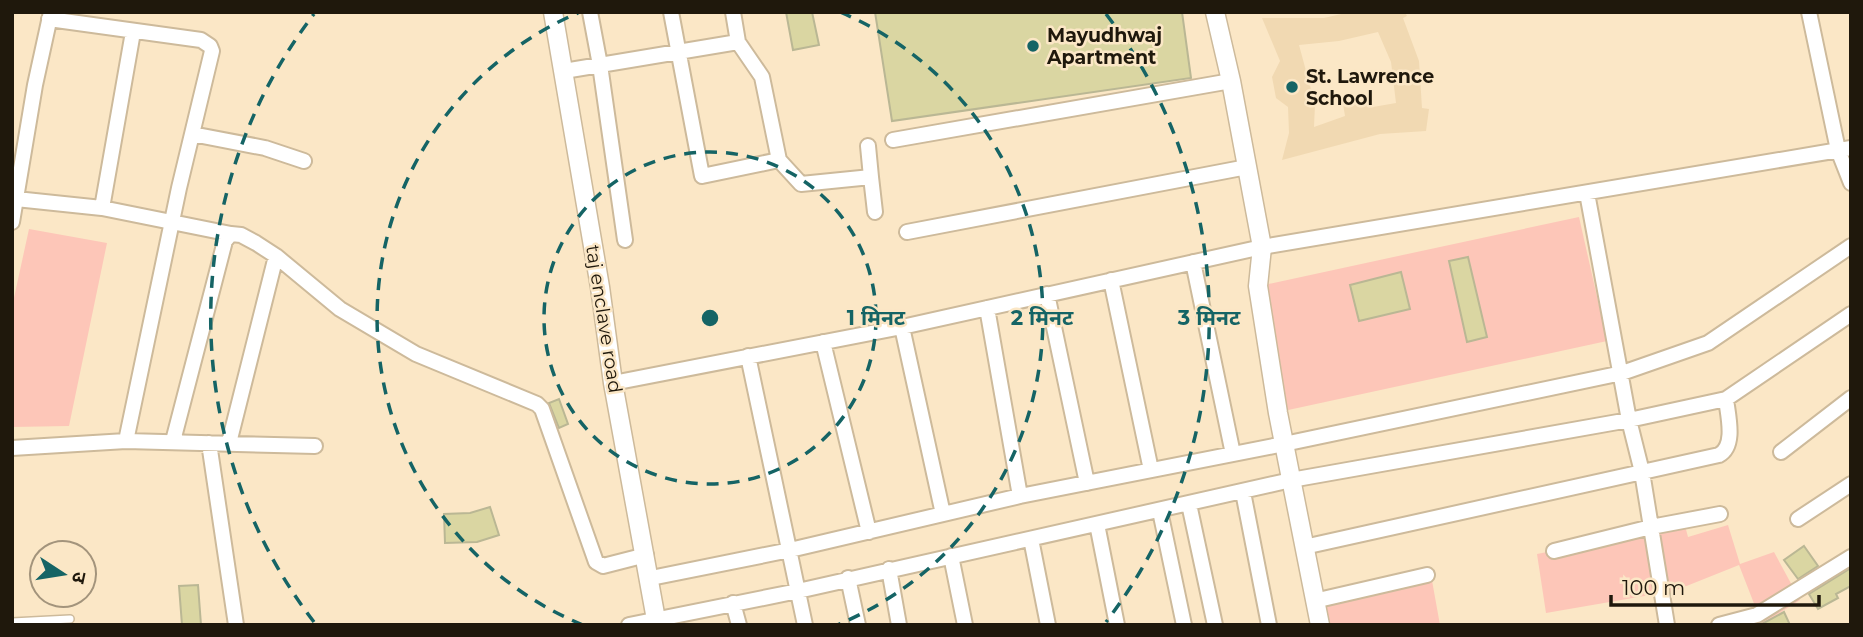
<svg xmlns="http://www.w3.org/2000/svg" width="1863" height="637" font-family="Montserrat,'Noto Sans Devanagari',sans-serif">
<rect width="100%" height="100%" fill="#fbe7c6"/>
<path fill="#f1d9b2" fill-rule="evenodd" d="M1350,12H1405L1407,16L1403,18L1419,61L1422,108L1429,109L1426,131L1380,134L1282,160L1289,133L1288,107L1276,98L1272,77L1280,61L1262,18H1324ZM1378,32L1391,62L1396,103L1373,107L1370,97L1343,104L1345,116L1314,127L1315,104L1299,45L1339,41Z"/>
<path fill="#fdc6b8" d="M1579,217L1607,341L1279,412L1259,286Z
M29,229L107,243L69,426L12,427V307Z
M1684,522L1688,537L1728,525L1740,564L1774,552L1800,600L1762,624L1739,565L1664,595L1658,531Z
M1644,533L1656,594L1546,613L1537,554Z
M1431,575L1440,625H1326L1321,599Z"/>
<path fill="#dad6a2" stroke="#bab794" stroke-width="2" d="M786,12H812L819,45L793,50Z
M875,12H1182L1191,78L892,121Z
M1468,257L1487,337L1467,342L1449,261Z
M1401,272L1410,309L1359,321L1350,285Z
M559,399L568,424L559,428L549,403Z
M490,507L499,535L477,542L445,543L444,514L470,513Z
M1804,546L1818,566L1798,579L1784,560Z
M1851,568V586L1836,594L1838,598L1818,609L1809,594Z
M198,585L201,625H182L179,586Z
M1784,612L1790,625H1760Z"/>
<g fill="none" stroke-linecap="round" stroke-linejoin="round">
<g stroke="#cdba9b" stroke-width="10">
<path id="service" d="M12,622L70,619"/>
</g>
<g stroke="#cdba9b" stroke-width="18">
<path id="minor" d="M590,12L600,65L625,240
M671,12L702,176L779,160L762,77L738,42L733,12
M1809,12L1838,150L1851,183
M49,19L201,40L210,46L212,51L179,188L126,441
M564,71L738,42
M192,134L265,148L304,161
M893,140L1231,81
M779,160L801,184L871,177L868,146
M871,177L875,212
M1587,193L1629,420L1642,472L1667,625
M16,199L102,208L231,234
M102,208L133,32
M12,222L35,85L51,12
M907,232L1247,167
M1193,262L1233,454
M1111,280L1151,470
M1047,294L1087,483
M987,308L1020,496
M902,327L943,514
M823,342L869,532
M748,356L805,625
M613,383L902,327L1262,247L1851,148
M173,441L225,241L231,234L241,235L256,243L276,256L340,309L416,354L537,404L542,409L596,562L603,566L646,555
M209,443L236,625
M229,443L276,256
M12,448L126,441L315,446
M1781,452L1851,398
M1243,492L1269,625
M1189,504L1215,625
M1160,511L1184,625
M1798,519L1851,484
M1097,524L1117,625
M1031,539L1048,625
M1304,547L1719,455C1736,446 1728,416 1726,399
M1554,551L1651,527L1720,514
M951,556L965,625
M889,569L899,625
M651,578L790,550L1020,496L1284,444L1622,373L1708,343L1851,246
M848,578L858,625
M1314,601L1427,575
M733,603L739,625
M629,625L798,591L1291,480L1629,420L1726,399L1851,314
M1719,625L1757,615L1851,557"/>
</g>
<g stroke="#cdba9b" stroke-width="21">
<path id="tertiary" d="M553,12L600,287L613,383L657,625
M1215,12L1231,81L1262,247L1258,286L1278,413L1320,625"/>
</g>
<use href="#service" stroke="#fff" stroke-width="7"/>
<use href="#minor" stroke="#fff" stroke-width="14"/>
<use href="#tertiary" stroke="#fff" stroke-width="18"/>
</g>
<g fill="none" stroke="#156465" stroke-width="3.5" stroke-dasharray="12 9">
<circle cx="710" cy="318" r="166"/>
<path d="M583 625A332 332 0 0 1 580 12M840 12A332 332 0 0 1 837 625"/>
<path d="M314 622A499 499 0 0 1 314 14M1106 14A499 499 0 0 1 1106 622"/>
</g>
<g fill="#156465" stroke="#fbe7c6" stroke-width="2.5">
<circle cx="1033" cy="46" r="7"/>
<circle cx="1292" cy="87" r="7"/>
</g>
<g text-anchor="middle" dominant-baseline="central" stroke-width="5" stroke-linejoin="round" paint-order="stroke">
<g font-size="19" font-weight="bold" fill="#1f180c" stroke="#fbe7c6" text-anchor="start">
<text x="1047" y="35">Mayudhwaj<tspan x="1047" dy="22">Apartment</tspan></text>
<text x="1306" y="76">St. Lawrence<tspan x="1306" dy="22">School</tspan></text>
</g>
<g font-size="19" fill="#1f180c" stroke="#fbe7c6">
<text transform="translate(604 319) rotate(81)">taj enclave road</text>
</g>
</g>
<circle cx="710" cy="318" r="10" fill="#156465" stroke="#fbe7c6" stroke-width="3.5"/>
<g font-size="21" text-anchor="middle" font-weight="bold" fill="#156465" stroke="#fbe7c6" stroke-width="5" stroke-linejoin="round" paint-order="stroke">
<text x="876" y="325">1 मिनट</text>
<text x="1042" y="325">2 मिनट</text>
<text x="1209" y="325">3 मिनट</text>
</g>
<rect width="1863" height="637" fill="none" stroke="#1f180c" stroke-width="28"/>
<g transform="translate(63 574) rotate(102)"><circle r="33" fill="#fbe7c6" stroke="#a3947c" stroke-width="2"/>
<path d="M0-5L12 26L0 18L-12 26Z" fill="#156465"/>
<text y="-10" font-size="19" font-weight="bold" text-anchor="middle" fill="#1f180c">उ</text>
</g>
<path d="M1611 595v10h208v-10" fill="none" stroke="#1f180c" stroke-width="3.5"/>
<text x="1622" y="595" font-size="21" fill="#1f180c" stroke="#fbe7c6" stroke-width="5" paint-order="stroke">100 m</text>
</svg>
